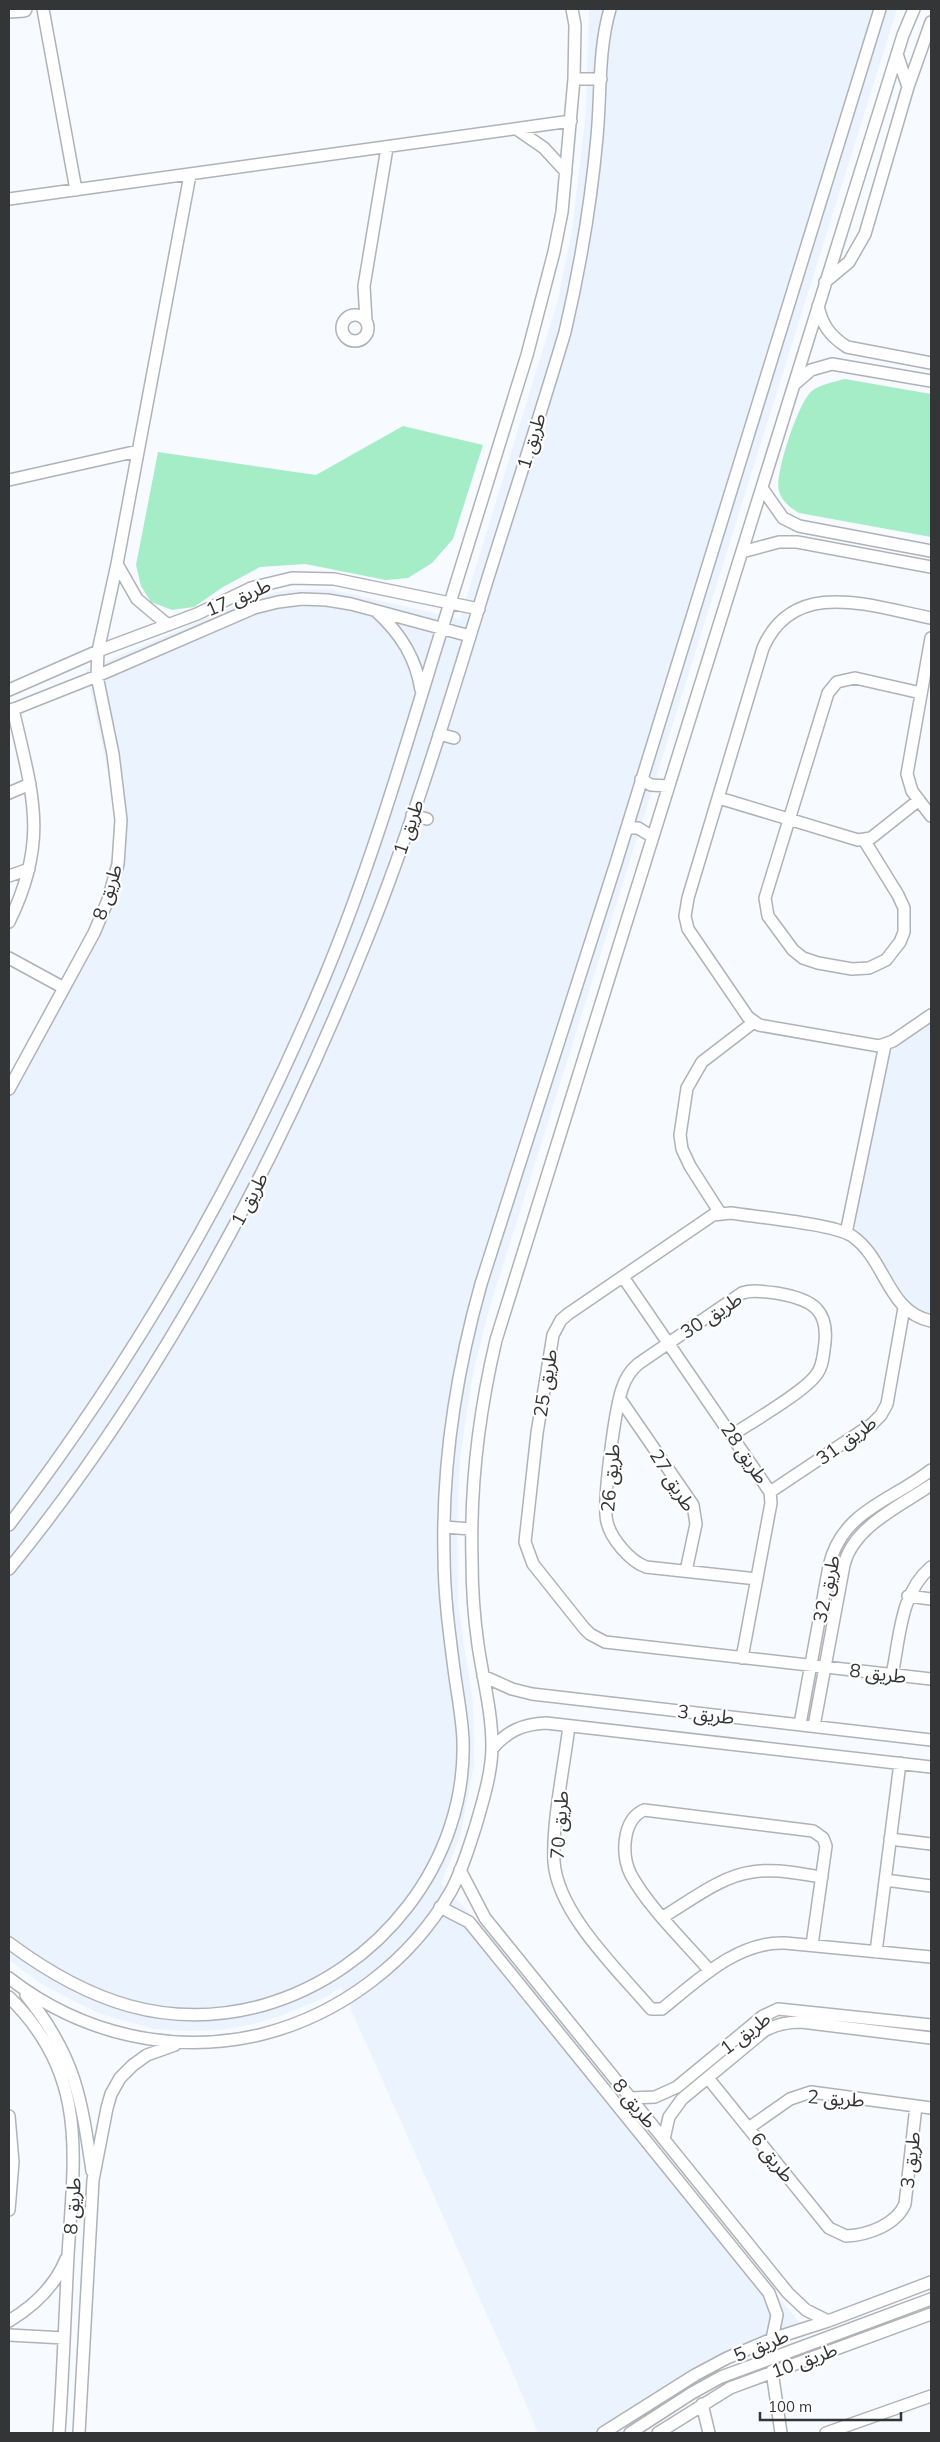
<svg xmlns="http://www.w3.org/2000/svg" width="940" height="2442" font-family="Mulish,'Noto Sans Arabic',sans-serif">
<rect width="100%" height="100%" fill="#f7fafe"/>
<path fill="#ebf3ff" d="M589,9H897L488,1313L473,1373L460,1457L457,1523L458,1605L473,1704L474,1764L460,1837L441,1883L500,1946L809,2335L742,2359L708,2374L618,2433H538L516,2380L341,1987L324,1998L280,2016L249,2025L218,2030L186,2031L154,2029L101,2014L70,1999L40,1983L9,1960V1076L32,1037L98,910L114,848L113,794L86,670L258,596L287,590L329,589L460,619L558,300L572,231L586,113Z
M931,1019V1317L910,1309L852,1232L890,1047Z"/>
<path fill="#a5edc7" d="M845,379L931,394V537L799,513C790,507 782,502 779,491C774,476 799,400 812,391C821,384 834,382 845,379Z
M403,426L483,445L453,539L432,563L408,578L386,580L305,564L260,567L223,587L194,607L172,610L151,602L141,586L136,565L158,452L316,475Z"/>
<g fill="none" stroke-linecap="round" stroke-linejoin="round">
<g stroke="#afb2b7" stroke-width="14">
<path id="street" d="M43,9L76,190
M897,54L908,87
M574,79H601
M518,130L544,148L566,172
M9,199L571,121
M825,282L849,262L865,234L908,87L931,22
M818,306C822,325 830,336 847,347L931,363
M342 328a13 13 0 1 1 26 0a13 13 0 1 1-26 0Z
M366,321L364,286L387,148
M796,383L811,370L832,364L931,381
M9,480L138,451
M762,488L783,518L799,526L931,551
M742,552L779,542H797L931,567
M117,564L137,599L168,625
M377,612C401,634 416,658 421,690
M931,618C873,607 794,576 763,648L688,898L685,916L688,929L748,1017L759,1025L879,1046L893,1041L931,1015
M931,638L907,774L912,791L931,816
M9,690L98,651L197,614L251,588L292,578L334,579L479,609
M9,711L97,676L254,608L278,602L302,599L327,600L351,604L470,636
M439,734L454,738
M641,779L651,785L668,786
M9,793L30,784
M719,798L858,840L871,838L919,800
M412,815L427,819
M627,828H638L653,837
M864,840L898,895L904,908V932L900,942L886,960L869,968L852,969L818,963L803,958L793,950L768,916L765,898L828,693L837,682L855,678L921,693
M9,876L29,869
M9,922C50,839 32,793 13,709
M9,958L64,988
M9,1089L94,933L108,900L118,864L121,820L113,754L97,676L98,651L117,564L190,175
M720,1213L690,1166L682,1149L680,1135L687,1088L702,1062L754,1022
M846,1233L885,1045
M623,1277L770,1492L771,1503L742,1658
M931,1321C887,1312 886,1259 852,1236C834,1224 756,1217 731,1213L713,1215L568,1314L561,1320L553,1335L537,1433L525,1542L533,1564L584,1628L590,1634L605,1642L931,1679
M620,1399L693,1505L696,1524L686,1571
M732,1435C752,1422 804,1392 816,1375C822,1368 823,1358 824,1350C831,1309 812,1299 776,1293C764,1292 754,1289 742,1293L638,1364C630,1371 625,1379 622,1389C615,1410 602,1503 607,1522C611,1539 630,1561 646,1567L757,1579
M770,1492L872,1424L881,1415L887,1404L904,1308
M9,1525C137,1357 243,1172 325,976C367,875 399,769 431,664C463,561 495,458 527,355L554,252L562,212L574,79L575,25L572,9
M444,1527L471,1529
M9,1569C162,1381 277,1163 367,939C414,822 450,701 487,581C513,498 540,416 565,332C580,268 591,203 597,137C601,95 598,50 610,9
M908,1596L931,1599
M892,1675C900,1637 900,1593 931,1567
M483,1676L512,1689L532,1694L931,1740
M800,1724L829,1566C842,1510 892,1501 931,1470
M569,1726C564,1767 552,1822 554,1862C558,1914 619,1971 651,2009H662C697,1981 737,1941 785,1943L931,1957
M814,1726L844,1565C853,1527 900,1506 931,1485
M492,1749C507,1731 523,1724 546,1723L931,1767
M890,1839L931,1844
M460,1870L485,1918L788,2293L806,2310L828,2321
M885,1880L931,1886
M440,1907L469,1922L769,2293L777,2315L772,2339
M663,1917C690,1901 721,1876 752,1872C775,1868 799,1874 822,1877
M9,1943C87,2001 167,2032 264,2005C379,1972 467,1862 463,1740C462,1716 457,1693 454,1669C449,1631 444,1593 444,1555C442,1463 456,1373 481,1284L616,863L880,9
M876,1952L900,1763
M710,1971C684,1941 650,1909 631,1875C621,1855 622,1820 644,1810L813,1831L823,1838L826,1846L812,1945
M9,1978C81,2034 174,2056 263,2034C341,2014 411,1961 451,1891C462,1871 469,1847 476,1825C483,1801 492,1772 492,1746C492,1712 483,1679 478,1645C474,1617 472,1588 472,1559C470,1485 479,1412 496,1340L903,35L914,9
M26,1995C75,2056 81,2096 92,2171
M9,1997C89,2075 74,2155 68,2255C65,2315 63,2374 59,2433
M708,2078L829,2228L846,2236C868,2235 896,2225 905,2204L916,2106
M631,2098L655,2097L677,2087L763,2016L778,2009L931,2025
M9,2116L13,2162L9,2210
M750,2127L790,2099L811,2092L931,2108
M664,2139L669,2117L682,2099L764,2031C776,2024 787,2022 801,2022L931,2038
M9,2321C34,2306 55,2286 66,2259
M9,2335L64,2338
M772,2371L781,2433
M702,2404L709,2433
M79,2433L93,2180L107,2108L111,2094L120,2078L133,2065L147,2055L175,2045
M603,2433L695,2375L727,2358L772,2339L828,2321L931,2282
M630,2433L692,2393L721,2377L931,2299
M658,2433L730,2388L931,2314
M826,2433L931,2396"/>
</g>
<g stroke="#afb2b7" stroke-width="18">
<path id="secondary" d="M9,10L24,9"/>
</g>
<use href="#street" stroke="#fff" stroke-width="11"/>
<use href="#secondary" stroke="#fff" stroke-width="15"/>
</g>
<g text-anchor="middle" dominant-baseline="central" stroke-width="4.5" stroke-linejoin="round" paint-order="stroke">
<g font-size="19" fill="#343537" stroke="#fff">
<text transform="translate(531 441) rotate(-73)">طريق 1</text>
<text transform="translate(238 597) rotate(-23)">طريق 17</text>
<text transform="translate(408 827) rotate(-71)">طريق 1</text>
<text transform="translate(107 892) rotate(-72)">طريق 8</text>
<text transform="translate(249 1199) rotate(-62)">طريق 1</text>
<text transform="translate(711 1315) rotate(-33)">طريق 30</text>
<text transform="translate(545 1383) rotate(-81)">طريق 25</text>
<text transform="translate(846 1440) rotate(-36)">طريق 31</text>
<text transform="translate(745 1453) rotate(56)">طريق 28</text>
<text transform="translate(610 1478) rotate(-85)">طريق 26</text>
<text transform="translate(673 1480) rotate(58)">طريق 27</text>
<text transform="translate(826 1589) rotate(-78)">طريق 32</text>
<text transform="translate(878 1673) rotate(7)">طريق 8</text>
<text transform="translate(706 1714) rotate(7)">طريق 3</text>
<text transform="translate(559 1825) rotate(-86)">طريق 70</text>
<text transform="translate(745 2033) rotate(-37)">طريق 1</text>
<text transform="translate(836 2098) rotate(4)">طريق 2</text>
<text transform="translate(635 2103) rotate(51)">طريق 8</text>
<text transform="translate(773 2157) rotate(52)">طريق 6</text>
<text transform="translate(910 2160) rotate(-83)">طريق 3</text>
<text transform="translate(72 2206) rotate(-86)">طريق 8</text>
<text transform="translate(761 2345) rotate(-22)">طريق 5</text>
<text transform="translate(804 2360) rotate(-20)">طريق 10</text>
</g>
</g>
<rect width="940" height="2442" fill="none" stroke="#343537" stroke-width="20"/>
<path d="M760 2412v8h141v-8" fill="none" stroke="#343537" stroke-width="2.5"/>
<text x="768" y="2412" font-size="15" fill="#343537" stroke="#ffffff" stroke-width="4" paint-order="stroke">100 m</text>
</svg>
